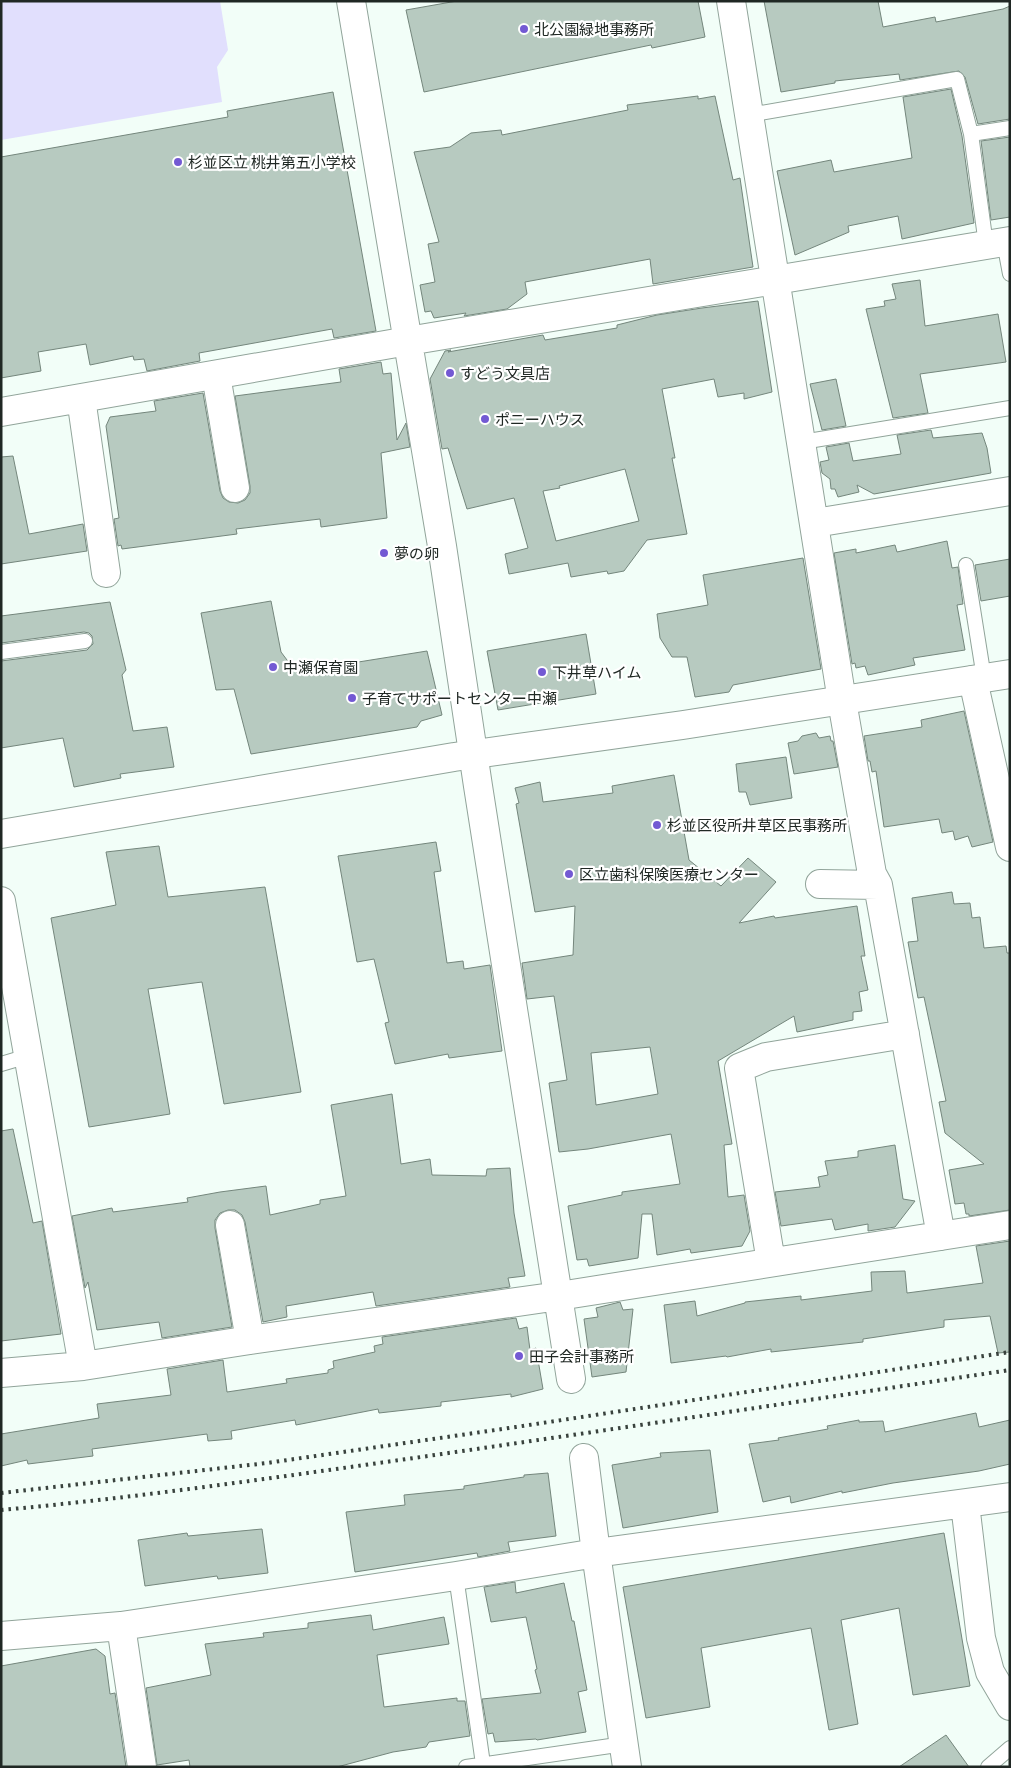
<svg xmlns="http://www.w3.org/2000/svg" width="1011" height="1768" font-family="Commissioner,'Noto Sans JP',sans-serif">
<rect width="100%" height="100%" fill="#f2fef8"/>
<path fill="#e1dffd" d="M1,1H220L228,50L217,67L222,102L1,140Z"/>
<path fill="#b7cac0" stroke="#74867c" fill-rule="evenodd" d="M457,1H698L705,37L652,48L651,45L424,92L406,10Z
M764,1H878L883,27L935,17L936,22L1003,9L1010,6V119L978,124L965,77L959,71L900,80L899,74L835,81V83L781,92Z
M951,89L962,136L974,223L902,239L898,216L848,226L849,232L795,255L777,171L831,160L834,172L912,158L903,97Z
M333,92L376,331L334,338L332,329L199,353L200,361L147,371L144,359L134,360L133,356L90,365L86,344L38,352L41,371L1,378V157L228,117L227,111Z
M698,96V99L715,96L733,180L740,178L753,267L653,284L650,259L525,282L527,294L507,309L464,316L466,313L434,318L431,311L425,312L420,285L435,282L428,244L439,242L414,152L450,147L471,133L501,130L502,135L628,110L627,105Z
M1010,137V217L991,220L981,141Z
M920,280L925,326L998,314L1006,362L920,374L928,413L893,418L866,309L885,306L884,301L896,299L892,284Z
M758,301L772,392L744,399V393L718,397L714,379L662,389L675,458H672L687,534L647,540L624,571L608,574L607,571L571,577L568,563L509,574L505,554L528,548L514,498L467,509L448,448L442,449L430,379L445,351L451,350L448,352L543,335L545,340L617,328V325L657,315L702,308ZM625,469L639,521L556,541L543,491L560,488L559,486Z
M381,362L383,374L391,373L397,440L406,423L410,447L381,453L387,518L321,527L320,519L236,529L237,534L122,549L121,545L118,546L114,519L119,518L106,426L110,417L156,411L154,401L203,393L220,491L223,498L229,502L238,503L245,500L250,493V486L235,396L341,382L339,369Z
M836,379L846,426L822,430L810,384Z
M931,430L933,438L982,433L987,448L991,473L874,494L857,485L859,492L838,497L835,489H831L830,479L822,473L820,462L829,460L826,447L849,443L853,461L901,454L897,435Z
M13,456L29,534L83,524L87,551L1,564V457Z
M947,541L952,568L958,567L963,604L957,605L965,650L913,658L915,665L868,675L865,666L856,668L855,663L852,664L834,553L856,549V553L895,545L897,552Z
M803,558L821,669L733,685L729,692L695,697L687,657H672L660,638L657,614L708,605L703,575Z
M1010,559V596L981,601L975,565Z
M271,601L281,652L296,672L427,651L442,715L421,721L417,727L251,754L234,689L216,690L201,613Z
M110,602L126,670L122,675L133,731L167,727L174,767L120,774L121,778L74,787L63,738L1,748V661L87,650L93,644L92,636L89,633L84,632L1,643V616Z
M586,634L596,694L498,710L487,651Z
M964,711L993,842L972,847L968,836L955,840L953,831L942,833L939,819L884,827L876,771L872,772L870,761H868L864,736L922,727L921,720Z
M816,733L819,738L830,736L831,741H833L838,767L794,774L788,743L798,741L802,736Z
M786,757L792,798L750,805L746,792H739L736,764Z
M674,775L689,860L721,886L748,858L776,882L739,923L774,916L775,918L857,906L865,956H861L868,990L859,992L862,1011L853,1012V1020L797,1032L794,1016L718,1061L732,1144L724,1145L728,1197L744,1195L750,1231L742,1246L691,1253L690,1249L657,1255L652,1214H642L638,1258L589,1266L587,1259L577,1260L568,1206L622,1195V1192L680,1184L671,1134L588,1149L559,1152L549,1083L567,1080L554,996L527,999L522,963L573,955L575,906L535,912L516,804L519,803L515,788L540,782L543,802L613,793L612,786ZM650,1047L658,1094L596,1105L591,1053Z
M436,842L441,871L434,872L447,963L463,961L464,969L490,965L502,1051L449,1058L448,1054L395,1064L385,1023L389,1022L374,959L357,962L338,856Z
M159,846L168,897L265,887L301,1092L224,1104L202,982L148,989L170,1114L89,1127L51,918L116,905L106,852Z
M952,892L954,904L970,903L972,918L980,917L984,948L1006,946L1007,953H1010V1210L969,1216V1214H966L964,1203L955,1204L949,1170L984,1164L945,1133L939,1102L946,1101L924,997L918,998L908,942L918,941L912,898Z
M392,1094L401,1164L430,1159L432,1175L486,1176L487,1169L510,1168L514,1213L525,1276L508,1278L510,1287L376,1306L373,1292L286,1306L287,1317L263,1322L245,1222L242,1215L235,1210H228L220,1213L215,1220V1228L232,1327L162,1338L159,1322L97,1330L88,1282L85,1288L72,1216L112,1208L113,1212L188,1202L187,1198L220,1192L266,1186L270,1215L320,1204V1200L346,1196L331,1105Z
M13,1129L33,1223L42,1221L61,1334L1,1341V1131Z
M895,1145L903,1199L915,1201L895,1227L868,1231V1224L835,1230L832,1219L781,1226L775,1192L820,1187L818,1177L828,1175L825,1161L858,1157V1151Z
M1010,1241V1352L998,1353L990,1316L944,1320V1327L863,1339V1342L771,1352V1349L727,1357L726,1356L671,1363L664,1305L695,1301L697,1316L745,1303V1302L801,1296V1300L872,1291L871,1272L905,1271L907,1293L983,1283L976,1246Z
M620,1302L623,1310L633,1309L626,1372L592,1377L584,1319L598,1317L596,1308Z
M516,1318L519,1329L527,1327L530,1350L536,1348L543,1389L511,1397V1394L441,1402V1406L379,1413L378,1409L296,1425L295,1420L231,1431L232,1439L208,1441L207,1434L92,1449L93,1456L28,1464L27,1460L1,1466V1434L99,1418L97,1404L171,1395L167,1369L223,1360L227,1392L287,1383L286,1379L328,1373V1370L334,1368L333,1361L375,1352L374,1346L383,1344L382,1337Z
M976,1413L979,1427L1010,1420V1464L979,1471L893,1483L842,1493V1491L791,1503L790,1496L763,1502L749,1444L779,1440L778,1438L828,1429L827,1426L859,1420V1422L883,1421L885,1432Z
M710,1450L718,1512L623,1528L612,1465L661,1457L660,1453Z
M548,1473L556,1536L508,1542L510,1551L478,1557L477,1553L355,1572L346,1512L405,1505L404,1495L464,1489V1486L524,1477V1475Z
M262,1529L268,1573L218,1579L217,1576L145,1586L138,1540L187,1533L188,1536Z
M944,1533L970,1686L913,1695L899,1608L841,1620L858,1724L829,1730L811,1628L701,1648L710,1707L646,1718L623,1587Z
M515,1582L516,1593L564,1583L572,1621H574L587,1690L578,1692L586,1732L537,1740L536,1739L495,1742L493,1733L488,1734L482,1699L541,1693L535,1670L537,1669L526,1617L491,1622L484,1587Z
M371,1615L373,1630L444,1617L449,1644L377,1655L384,1707L457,1698V1701H465L470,1736L429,1742L426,1747L393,1752L337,1767H190L189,1760L157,1765L146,1688L211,1675L205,1644L264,1637L263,1633L308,1628V1623Z
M96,1649L105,1656L110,1694L115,1693L126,1767H1V1666Z
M946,1735L969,1767H899Z"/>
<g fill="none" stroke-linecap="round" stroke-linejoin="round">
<g stroke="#91a49a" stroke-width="16">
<path id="service" d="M749,115L957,79L971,134L986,245
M971,134L1010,128
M1004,242L1010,274
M802,442L1010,408
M966,565L984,678
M1,652L85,641
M1,1064L28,1056
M456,1576L483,1764
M466,1767L624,1744
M988,1767L1010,1748"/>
</g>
<g stroke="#91a49a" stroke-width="30">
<path id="minor" d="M351,1L442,546L478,786L571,1379
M731,1L842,701L872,874L878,885L941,1236
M216,375L235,488
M81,398L106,573
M1,412L408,341L1010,241
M815,523L1010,491
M973,680L1010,847
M820,884L878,885
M1,901L83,1366
M230,1225L250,1340
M771,1262L739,1068L766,1057L905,1034
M1,1373L83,1366L250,1340L559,1296L1010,1225
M584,1458L596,1553L627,1767
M965,1504L981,1638L990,1672L1010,1706
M121,1626L142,1767
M1,1636L121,1626L456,1576L596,1553L1010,1497"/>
</g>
<g stroke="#91a49a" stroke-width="30">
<path id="tertiary" d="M1,834L454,757L683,725L1010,674"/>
</g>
<use href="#service" stroke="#fff" stroke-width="14"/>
<use href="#minor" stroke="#fff" stroke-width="28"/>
<use href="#tertiary" stroke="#fff" stroke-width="28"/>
<path stroke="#39423d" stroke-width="4" stroke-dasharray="2.5 5" stroke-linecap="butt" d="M1,1493L267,1463L516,1427L1010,1352
M1,1510C144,1497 286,1476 428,1456C622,1428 816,1399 1010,1370"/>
</g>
<g fill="#7359d3" stroke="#fff" stroke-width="2">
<circle cx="524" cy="29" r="5"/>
<circle cx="178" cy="162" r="5"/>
<circle cx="450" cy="373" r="5"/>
<circle cx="485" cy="419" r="5"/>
<circle cx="384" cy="553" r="5"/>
<circle cx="273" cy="667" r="5"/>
<circle cx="542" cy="672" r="5"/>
<circle cx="352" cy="698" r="5"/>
<circle cx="657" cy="825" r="5"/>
<circle cx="569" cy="874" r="5"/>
<circle cx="519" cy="1356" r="5"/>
</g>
<g text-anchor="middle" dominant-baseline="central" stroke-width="4.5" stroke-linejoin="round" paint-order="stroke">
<g font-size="15" fill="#202824" stroke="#fff" text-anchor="start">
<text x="534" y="29">北公園緑地事務所</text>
<text x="188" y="162">杉並区立 桃井第五小学校</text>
<text x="460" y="373">すどう文具店</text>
<text x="495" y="419">ポニーハウス</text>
<text x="394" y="553">夢の卵</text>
<text x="283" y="667">中瀬保育園</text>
<text x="552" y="672">下井草ハイム</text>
<text x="362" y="698">子育てサポートセンター中瀬</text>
<text x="667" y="825">杉並区役所井草区民事務所</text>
<text x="579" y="874">区立歯科保険医療センター</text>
<text x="529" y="1356">田子会計事務所</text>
</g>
</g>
<rect width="1011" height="1768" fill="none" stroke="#202824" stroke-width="5"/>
</svg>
